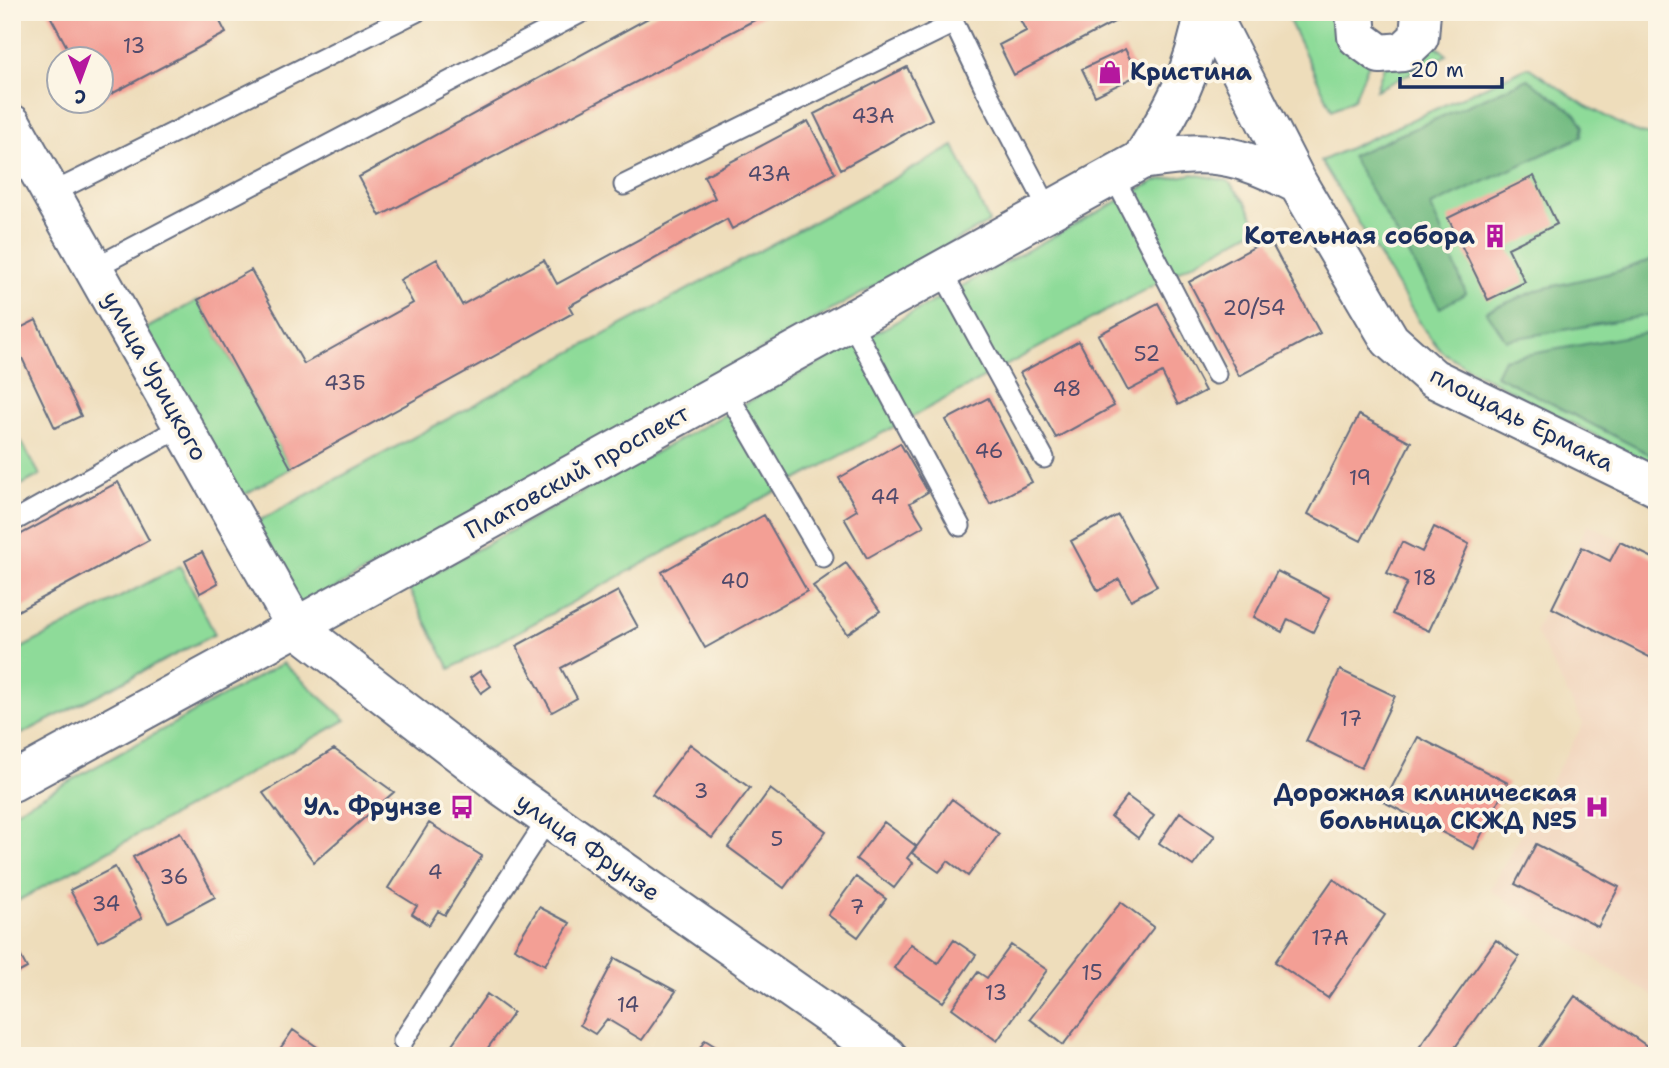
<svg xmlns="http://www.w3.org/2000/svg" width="1669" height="1068" font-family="'Shantell Sans',sans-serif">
<rect width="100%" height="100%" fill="#fcf5e5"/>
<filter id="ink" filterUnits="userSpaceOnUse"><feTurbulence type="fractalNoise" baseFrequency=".0143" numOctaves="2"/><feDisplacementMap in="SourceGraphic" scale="14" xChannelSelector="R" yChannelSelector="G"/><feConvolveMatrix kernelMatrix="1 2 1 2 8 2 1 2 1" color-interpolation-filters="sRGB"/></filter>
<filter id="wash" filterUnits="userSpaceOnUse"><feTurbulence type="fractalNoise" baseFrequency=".00686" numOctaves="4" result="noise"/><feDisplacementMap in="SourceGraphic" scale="28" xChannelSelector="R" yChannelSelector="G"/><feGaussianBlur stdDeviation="1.57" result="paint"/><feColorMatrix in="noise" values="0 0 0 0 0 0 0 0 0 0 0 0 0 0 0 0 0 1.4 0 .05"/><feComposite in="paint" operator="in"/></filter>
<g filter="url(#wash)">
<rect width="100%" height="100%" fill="#edb"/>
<path fill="#f1d5bd" d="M1588,524L1657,559V999L1490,890L1583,724L1535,631Z"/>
<path fill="#8edb99" stroke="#54857c" stroke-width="2" d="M1285,12H1347L1371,58L1354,99L1332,110Z
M1428,39L1447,55L1376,90L1385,63Z
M1528,67L1586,106L1635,132L1657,136V468L1475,372L1442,352L1425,331L1321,161Z
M954,146L989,222L300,608L251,525Z
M1193,174L1228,181L1246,202L1258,228L450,669L408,587L1155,181Z
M198,300L291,468L235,500L140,332Z
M12,425L40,475L12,490Z
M180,566L215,634L12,739V653Z
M283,663L346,720L12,904V813Z"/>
<path fill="#72bb81" stroke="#467570" stroke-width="2" d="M1528,79L1576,114L1583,125L1581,137L1431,206L1466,293L1440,308L1351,156Z
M1657,258V314L1506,340L1486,311L1541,289L1615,272Z
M1657,331V458L1496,375L1504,359Z"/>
<g id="blocks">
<path fill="#f39f95" d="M48,12H215L226,33L102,99V60H74Z
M659,12H770L380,216L359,177Z
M1016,12H1133L1014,75L999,45L1026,31Z
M1125,49L1138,75L1095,96L1082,69Z
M907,67L932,119L841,169L814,114Z
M808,121L835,173L732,229L727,219L569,306L573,313L291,468L198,300L251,270L304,364L413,303L400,280L437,259L462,305L544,260L557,284L715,198L704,176Z
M1534,176L1557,224L1508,248L1525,282L1488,300L1448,218Z
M1269,239L1320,333L1239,376L1189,282Z
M1158,303L1205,391L1178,405L1162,373L1128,391L1098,335Z
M36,320L81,416L55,428L12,337V332Z
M1079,341L1114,406L1056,438L1020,373Z
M988,398L1032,482L990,504L946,420Z
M1359,415L1411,442L1361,541L1308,514Z
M900,443L928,492L910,503L924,526L867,558L844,518L857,510L839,478Z
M118,482L149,540L12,614V539Z
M764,515L807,591L705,648L662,572Z
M1118,515L1157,586L1131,600L1119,579L1098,591L1071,541Z
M1434,527L1469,544L1429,631L1392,614L1407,583L1387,573L1402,542L1422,552Z
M1620,542L1657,560V661L1552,608L1582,547L1610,561Z
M202,552L218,583L200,593L185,561Z
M846,563L880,611L847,634L813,586Z
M1277,571L1330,598L1313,632L1288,619L1282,632L1254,617Z
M618,591L638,627L561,668L577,698L552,712L516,646Z
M1340,670L1395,696L1361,768L1306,741Z
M480,671L491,686L481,693L470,678Z
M1418,737L1508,783L1474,849L1384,802Z
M690,744L750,788L712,838L652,794Z
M334,749L394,792L314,862L263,793Z
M770,789L826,831L784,888L728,847Z
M1127,796L1154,816L1138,838L1111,817Z
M952,799L999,834L968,876L948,861L939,872L912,853Z
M1180,812L1215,836L1193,866L1159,843Z
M884,822L916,846L907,858L913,863L894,888L856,859Z
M429,823L482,856L445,915L438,911L429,925L412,914L417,906L388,888Z
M180,832L215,897L168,922L133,857Z
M1536,844L1619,887L1598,927L1515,884Z
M115,867L142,918L98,942L70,890Z
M856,877L886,899L858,937L828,915Z
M1333,879L1385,915L1328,998L1275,962Z
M1121,902L1154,927L1063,1045L1030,1019Z
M539,907L570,923L545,965L514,948Z
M12,940L27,968L12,976Z
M954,940L976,955L943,1002L894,968L911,944L938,963Z
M1496,940L1519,957L1449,1056H1413Z
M1011,945L1047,970L997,1041L952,1008L978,972L987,978Z
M615,958L676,991L642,1040L607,1019L595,1034L580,1025Z
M487,994L513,1013L482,1056H462L450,1047Z
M1575,996L1657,1053V1056H1538L1535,1053Z
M293,1030L330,1056H275Z
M705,1040L731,1056H695Z"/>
</g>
</g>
<g filter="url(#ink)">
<use href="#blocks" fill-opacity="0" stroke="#656c7f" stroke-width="2"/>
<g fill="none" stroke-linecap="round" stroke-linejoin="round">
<g stroke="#656c7f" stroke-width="23">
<path id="lane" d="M1113,175L1216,374
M624,185L954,23L986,90L1049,210
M52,193L416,12
M94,268L582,12
M941,270L1044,458
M850,320L960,526
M725,389L823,557
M12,522L183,426
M403,1041L548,819"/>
</g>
<g stroke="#656c7f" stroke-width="42">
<path id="street" d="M1355,12L1357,37L1380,54L1403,52L1419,37L1421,12
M12,124L296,627L12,782"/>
</g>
<g stroke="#656c7f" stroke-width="42">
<path id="secondary" d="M1210,12L1298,184L1390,340L1433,378L1657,487
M1141,160C1173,110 1194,72 1204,12
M887,1056L502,786L296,627L1141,160C1168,156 1195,152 1222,156C1249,160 1274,173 1298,184"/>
</g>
<use href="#lane" stroke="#fff" stroke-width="19"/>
<use href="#street" stroke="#fff" stroke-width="38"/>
<use href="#secondary" stroke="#fff" stroke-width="38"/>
</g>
</g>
<defs>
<g id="shop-bare" transform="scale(1.89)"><path d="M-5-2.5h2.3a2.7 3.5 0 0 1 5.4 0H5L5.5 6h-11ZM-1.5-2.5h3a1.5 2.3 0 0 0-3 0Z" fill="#b5179e" stroke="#fcf5e5" stroke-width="2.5" paint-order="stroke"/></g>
<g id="building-bare" transform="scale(1.89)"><path d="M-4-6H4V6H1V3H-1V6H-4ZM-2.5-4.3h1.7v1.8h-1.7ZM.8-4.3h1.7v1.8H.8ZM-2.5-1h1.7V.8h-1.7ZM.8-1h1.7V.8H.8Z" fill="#b5179e" stroke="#fcf5e5" stroke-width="2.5" paint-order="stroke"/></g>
<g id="bus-bare" transform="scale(1.89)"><path d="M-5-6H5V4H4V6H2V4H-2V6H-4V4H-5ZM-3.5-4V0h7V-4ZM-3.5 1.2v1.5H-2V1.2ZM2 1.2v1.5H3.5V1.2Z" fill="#b5179e" stroke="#fcf5e5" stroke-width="2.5" paint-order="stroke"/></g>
<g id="hospital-bare" transform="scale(1.89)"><path d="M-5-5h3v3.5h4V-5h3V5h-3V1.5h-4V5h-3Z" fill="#b5179e" stroke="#fcf5e5" stroke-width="2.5" paint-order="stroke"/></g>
</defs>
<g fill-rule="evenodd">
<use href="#shop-bare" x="1110" y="72"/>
<use href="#building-bare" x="1495" y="236"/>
<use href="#bus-bare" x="462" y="807"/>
<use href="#hospital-bare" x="1597" y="807"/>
</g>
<g text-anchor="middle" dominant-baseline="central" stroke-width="7" stroke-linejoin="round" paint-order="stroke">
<g font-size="21" fill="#514b6c">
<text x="134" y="46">13</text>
<text x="873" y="116">43А</text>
<text x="769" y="174">43А</text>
<text x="1254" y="308">20/54</text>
<text x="1147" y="354">52</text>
<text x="345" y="383">43Б</text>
<text x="1067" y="389">48</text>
<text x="989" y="451">46</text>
<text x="1360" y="478">19</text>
<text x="885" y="497">44</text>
<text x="1425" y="578">18</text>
<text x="735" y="581">40</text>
<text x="1351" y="719">17</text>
<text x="701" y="791">3</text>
<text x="777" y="839">5</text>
<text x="435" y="872">4</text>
<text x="174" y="877">36</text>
<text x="106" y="904">34</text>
<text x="857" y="907">7</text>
<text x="1330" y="938">17А</text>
<text x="1092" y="973">15</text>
<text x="996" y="993">13</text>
<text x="628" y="1005">14</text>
</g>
<g font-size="24" font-weight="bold" fill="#1b2f5e" stroke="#fcf5e5" text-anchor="end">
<text x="1130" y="72" text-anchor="start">Кристина</text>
<text x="1475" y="236">Котельная собора</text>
<text x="1577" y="793">Дорожная клиническая<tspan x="1577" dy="28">больница СКЖД №5</tspan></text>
<text x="442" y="807">Ул. Фрунзе</text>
</g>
<g font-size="24" fill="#1b2f5e" stroke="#fcf5e5">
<text transform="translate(155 376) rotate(61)">улица Урицкого</text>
<text transform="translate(1522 419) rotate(27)">площадь Ермака</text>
<text transform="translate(577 472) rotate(-29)">Платовский проспект</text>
<text transform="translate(588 847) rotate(35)">улица Фрунзе</text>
</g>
</g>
<rect width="1669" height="1068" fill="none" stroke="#fcf5e5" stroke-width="42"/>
<g transform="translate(80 80) rotate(179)"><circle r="33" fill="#fcf5e5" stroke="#a2a6af" stroke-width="2"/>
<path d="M0-5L12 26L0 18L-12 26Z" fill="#b5179e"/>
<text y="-10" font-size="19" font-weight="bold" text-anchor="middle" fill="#1b2f5e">С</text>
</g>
<path d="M1400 77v10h102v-10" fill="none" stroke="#1b2f5e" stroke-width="3.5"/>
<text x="1410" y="77" font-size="21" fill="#1b2f5e" stroke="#fcf5e5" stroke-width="5" paint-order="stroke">20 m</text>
</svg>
